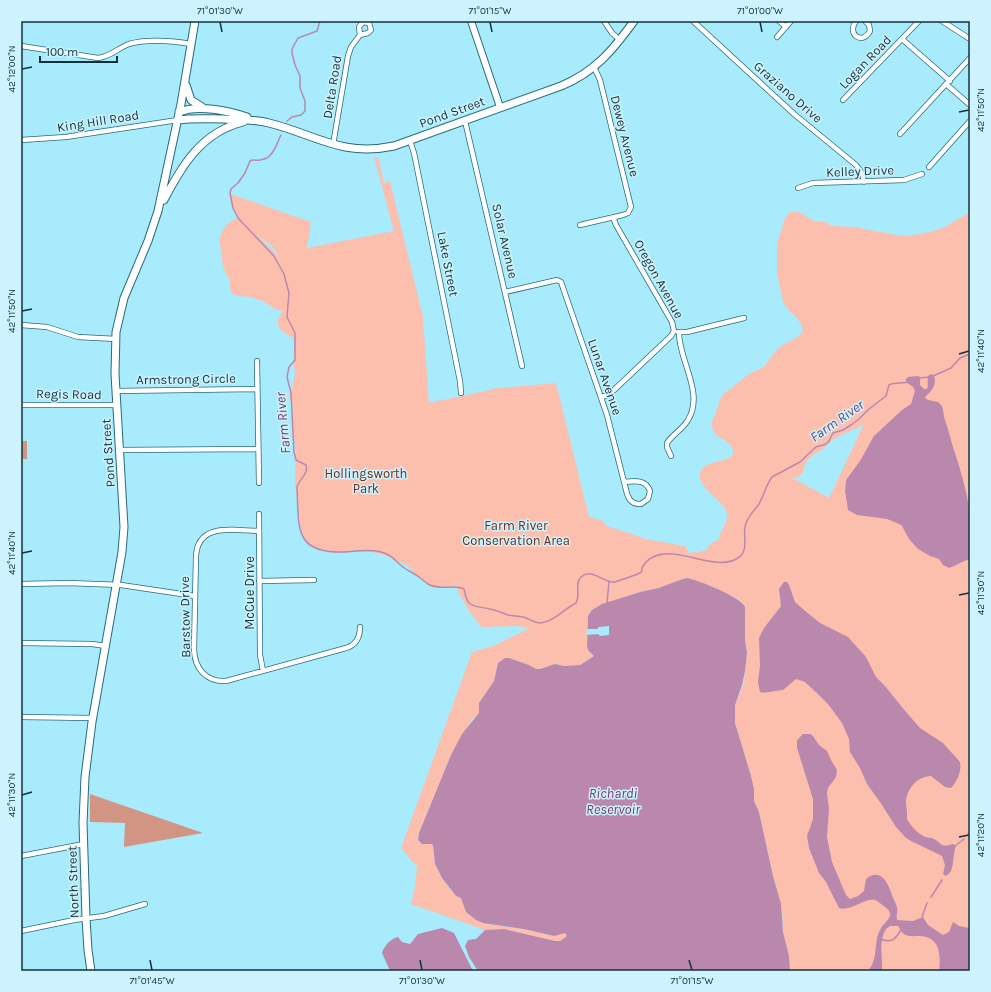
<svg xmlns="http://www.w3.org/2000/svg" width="991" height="992" font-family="Karla,sans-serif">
<rect width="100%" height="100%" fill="#a7ebfd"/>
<path fill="#fdbfad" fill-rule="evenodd" d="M374,157H378L384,183L390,181L423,317L429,403L490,390V389L556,383L589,517L601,520L607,526L638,536L645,539L685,546L689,553C693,553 704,551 707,550L709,545L719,539C720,536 720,533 722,530C725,524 729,518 726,510C722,499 689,482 703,468C711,460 726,463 733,454V449L729,444L724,439L720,438L714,432L711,425L722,395L749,374L765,366L773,354L781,346L798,337L803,331L801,324L796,317L791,313L783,302L777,273V244L785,218L789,213L795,211L801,213L814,221L826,222L831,226L855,227L896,235L907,236L930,232L943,228L970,212V971H790L789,956L783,932L782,908L773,876L759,812L754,801V789L751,776L735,723V705L743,685L745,671L747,653L745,640V607L738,599L711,586L687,578L677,581L659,588L640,592L621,598L598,606L589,613L587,625V646L588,650L594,656L580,665L564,666L555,664L540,669H536L529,665L509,658H505L498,663L494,681L479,703V713L473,718L451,755L419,833L418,840L420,843L425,844H431L433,845L435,864L442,878L453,893L461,898L466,912L476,920L492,925L524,929L553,936L565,933L567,936L560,941H555L504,929L485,930L411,904L415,887L417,867L401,848L472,652L493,646L530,628L517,626L482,627L471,614L457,590L458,586L438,588L432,587L423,581L407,565L384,555L371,552H343L318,550L310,546L304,538L301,529L295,481L296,453L293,429V409L290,397L295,374L293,357L295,344L293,338L282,331L278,325V319L283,311C273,310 267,302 257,299C249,296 241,297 232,294L230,289V279C220,268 223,254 219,240C222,230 227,220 238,219L231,202L230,194L311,222L307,248L394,231ZM256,234L272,246L280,258ZM864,424L829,498L792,478L798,477L803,473C806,457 812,456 824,448C828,445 831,440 836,438C845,432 855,430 864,424Z"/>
<path fill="#d39583" d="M21,441H27V459H21Z
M90,794L203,833L124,847L125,823L90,822Z"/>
<path fill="#bb88ad" d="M932,374L934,376C937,384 932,391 926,396L925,398C931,403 937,399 941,405C944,409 943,415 945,420C949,431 951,442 955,453C961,472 968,495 970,515C971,530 970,545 970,559C962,561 956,566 949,568L943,565L939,559L930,556L918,549L909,539L902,526L899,524L887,519L857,515L848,510L847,503L845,492L846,480L860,461L874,436L902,410L911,404L915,391L913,387L906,382V379L908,377L918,376L920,377V385L924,389H927C929,384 926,380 929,375Z
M687,578C698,580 741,597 745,607V640L747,653L745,671L742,685L735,705V723L751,776L754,789V801L759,812L773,876L781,904L783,932L789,956L790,971H478L469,957L465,946L468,940L476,939L485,930L504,929L555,941H560L567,936L565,933L554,936L524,929L483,923L476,920L466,912L461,898L456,896L442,878L435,864L433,845L431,844H422L418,840L419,833L451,755L462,734L479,713V703L494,681L498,663L505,658H509L529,665L536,669H540L555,664L564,666L580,665L594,656L588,650L587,646L588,616L592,610L602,604L640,592L659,588L677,581Z
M784,582H787L789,585L795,602L804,610L820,623L848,637L866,657L876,677L885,686L906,712L920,728L943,743L960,762C962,770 957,782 951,788L945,787L931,776C917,776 906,790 906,803C906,806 907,810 907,813C907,814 907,818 907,819C910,825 918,834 925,837C928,838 931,837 934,839C943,844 940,848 953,844L956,846C955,849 954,852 954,855C952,864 954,871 946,876L943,874L945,865L942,856L911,841L906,838L896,827L880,802L867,784L860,768L850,752L849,739L842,723L828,704L821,697L805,682L796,679L783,690C776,690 766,694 760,692L758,682L760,666L759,638L764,628L781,606L779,589Z
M803,734H810L813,736L819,745L827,751L831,760L837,770L836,777L828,788L827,793L829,809L827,837L832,862L846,895L850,899L858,896L864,891L866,879C881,867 888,883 892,895C893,899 896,903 897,907C898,912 896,915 897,920L913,921L923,917L928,925L943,935L949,932L953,922L959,926L969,928L970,971H939C941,955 940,936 919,936C914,936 908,937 904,934C901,932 900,929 898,926H890L886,929C878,942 883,956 882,971H868C879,958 873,943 880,930C885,920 899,915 882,905C880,903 878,901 875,900C866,897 851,912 839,908L826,882L819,873L809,848L807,836L813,819V799L797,748V740Z
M442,928L454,933L473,971H390L382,953C384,946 391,938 398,937L402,942L410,944L418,934Z"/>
<path fill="#a7ebfd" d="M609,626V635L600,636L598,634L587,635L586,629H597L599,627Z"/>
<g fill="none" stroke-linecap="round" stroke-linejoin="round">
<path stroke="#bb88ad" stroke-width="1.5" d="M287,121L292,117L301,115L305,111V101L300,88V76L295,65L292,53V49L298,38L317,31L320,21
M281,135C276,145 273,159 260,160C256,161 254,159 250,161L245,173L238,183L231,189L230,193L233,208L238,218L274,256L284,274L289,293L287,317L295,333V360L289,367L287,377L291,393L294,452L296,460L306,465C309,474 299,479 297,487C299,527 293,554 345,552C357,551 369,549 381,552C393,555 395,561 403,567C408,571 414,573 419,577C422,579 425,582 428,584C440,591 454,584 464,589C465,593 466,600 469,603C475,608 484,607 490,609C496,610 502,613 508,615C513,616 518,616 523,617C530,619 534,623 541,623C555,621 564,609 576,603C581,595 574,584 581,577C593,567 603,584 615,582C618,581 638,574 640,573C644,570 641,571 642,568C646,560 654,555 664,554C686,551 718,571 738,558C749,551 743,538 745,527C746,518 754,511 759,504C764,495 766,485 772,477L800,462L816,447L826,444L829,441L833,433L843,430L851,425L859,419L869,409L886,396L889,385C895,382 901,384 908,382
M933,376L951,368L960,358L970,354
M919,378L929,377
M607,603L609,582
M968,834L970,831
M955,846L964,839
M931,897L942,880
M922,917L927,903
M881,939C892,944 896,938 901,930"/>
<g stroke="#276b7c" stroke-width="6">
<path id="minor" d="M604,21L612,33L620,40
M693,21L794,114L856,165L862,173L864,182
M779,21L786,27
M856,21C846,35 863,45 870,31L869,25L865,21
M942,21L970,39
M363,22L369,23L371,30L368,33L360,35L359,27Z
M777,37L791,21
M902,39L950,81
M21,46L98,58C110,57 118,48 129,44C147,39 173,41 191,44
M946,84L970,105
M843,100L919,21
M465,121L522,366
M900,134L970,58
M21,140L66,137L178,120
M410,141L414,153L460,381L461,393
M333,145L348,56L351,47L360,35
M929,167L970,121
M798,188L813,183L904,180L922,174
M613,217L616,225L672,322L674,331
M580,225L623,215L628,213L631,207L600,80L594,67
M505,292L557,280L561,282L607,415L624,482
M21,325L47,327L78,337L116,339
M678,332H687L744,318
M257,361L259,483
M116,391L257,389
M601,397L608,395L614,390L671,336L674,331
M21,405H117
M120,450L258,449
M671,456L667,447V443C673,434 683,429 688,420C705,393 678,359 679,332
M624,482C635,481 646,479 650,491L648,499L641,504C627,505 627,492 624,482Z
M259,514L260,655L263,671
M259,531C236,531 198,521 196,556L194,650C195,669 206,682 226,681L346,648C356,645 360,637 360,627
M259,581L314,580
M21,584L68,583L121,585L195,596
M21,643L92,644L106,646
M21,717L93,718
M21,856L84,844
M21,931L74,920L104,916L145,904"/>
</g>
<g stroke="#276b7c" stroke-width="8">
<path id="tertiary" d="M471,21L500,107"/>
</g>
<g stroke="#276b7c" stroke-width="9">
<path id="secondary" d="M186,85L191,100L202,107
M179,112C198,104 229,111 247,117
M178,120C193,118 208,119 224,119C239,120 254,119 269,123C317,135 341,157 394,146L561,86C595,72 613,50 634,21
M164,200C182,165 202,132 243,122
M91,971L88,950L86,918L83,823L85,777L92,722L122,552L124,527L115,374L116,332L124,298L148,241L158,211L181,104L195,21"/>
</g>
<use href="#minor" stroke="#fff" stroke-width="4.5"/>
<use href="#tertiary" stroke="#fff" stroke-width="6"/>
<use href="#secondary" stroke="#fff" stroke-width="7"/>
</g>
<path fill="none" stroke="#163239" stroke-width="1.5" d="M220,22L222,32M490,22L492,32M760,22L762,32M22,69L32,67M959,112L969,110M22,311L32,309M959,354L969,351M22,553L32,551M959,595L969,593M22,795L32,792M959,837L969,835M150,960L152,970M420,960L422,970M689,960L692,970"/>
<g text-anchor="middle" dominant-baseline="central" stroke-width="3" stroke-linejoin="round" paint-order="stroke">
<g font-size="13" fill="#163239" stroke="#ccf3fe">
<text transform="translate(865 62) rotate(-46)">Logan Road</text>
<text transform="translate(332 87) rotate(-81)">Delta Road</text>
<text transform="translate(788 92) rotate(41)">Graziano Drive</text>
<text transform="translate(452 112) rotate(-20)">Pond Street</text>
<text transform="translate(98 121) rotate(-9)">King Hill Road</text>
<text transform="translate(625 136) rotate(76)">Dewey Avenue</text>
<text transform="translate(860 171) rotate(-2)">Kelley Drive</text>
<text transform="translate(505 241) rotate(77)">Solar Avenue</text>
<text transform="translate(448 264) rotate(79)">Lake Street</text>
<text transform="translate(659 279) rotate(61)">Oregon Avenue</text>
<text transform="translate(605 377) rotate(71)">Lunar Avenue</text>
<text transform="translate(186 379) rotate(-1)">Armstrong Circle</text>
<text transform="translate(69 394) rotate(1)">Regis Road</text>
<text transform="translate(108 453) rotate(-94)">Pond Street</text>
<text transform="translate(249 593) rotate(-90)">McCue Drive</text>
<text transform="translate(185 617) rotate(-91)">Barstow Drive</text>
<text transform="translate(73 882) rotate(-92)">North Street</text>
</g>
<g font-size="13" fill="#742a14" stroke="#ccf3fe">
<text x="366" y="473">Hollingsworth<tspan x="366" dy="15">Park</tspan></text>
<text x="516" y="525">Farm River<tspan x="516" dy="15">Conservation Area</tspan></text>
</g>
<g font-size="14" font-style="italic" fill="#79396b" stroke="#ccf3fe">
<text transform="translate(837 421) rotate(-35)">Farm River</text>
<text transform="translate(283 423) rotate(-95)">Farm River</text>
<text x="613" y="793">Richardi<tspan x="613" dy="16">Reservoir</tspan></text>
</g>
</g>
<rect width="991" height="992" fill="none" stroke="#ccf3fe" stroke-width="44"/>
<path d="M40 56v6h77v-6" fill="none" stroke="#163239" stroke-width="2"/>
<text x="46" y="56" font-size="12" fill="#163239" stroke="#ccf3fe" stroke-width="3" paint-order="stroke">100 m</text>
<rect x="22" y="22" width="947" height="948" fill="none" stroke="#163239" stroke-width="1.5"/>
<g font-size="10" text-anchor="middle" fill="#163239">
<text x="220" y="14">71°01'30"W</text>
<text x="490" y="14">71°01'15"W</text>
<text x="760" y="14">71°01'00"W</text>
<text transform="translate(11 69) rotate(-90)" y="4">42°12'00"N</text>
<text transform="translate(980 110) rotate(-90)" y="4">42°11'50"N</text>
<text transform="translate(11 311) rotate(-90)" y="4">42°11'50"N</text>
<text transform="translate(980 351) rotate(-90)" y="4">42°11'40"N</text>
<text transform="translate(11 553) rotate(-90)" y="4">42°11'40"N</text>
<text transform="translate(980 593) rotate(-90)" y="4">42°11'30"N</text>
<text transform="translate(11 795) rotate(-90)" y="4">42°11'30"N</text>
<text transform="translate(980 835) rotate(-90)" y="4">42°11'20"N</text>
<text x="152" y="984">71°01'45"W</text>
<text x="422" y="984">71°01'30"W</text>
<text x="692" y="984">71°01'15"W</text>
</g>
</svg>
